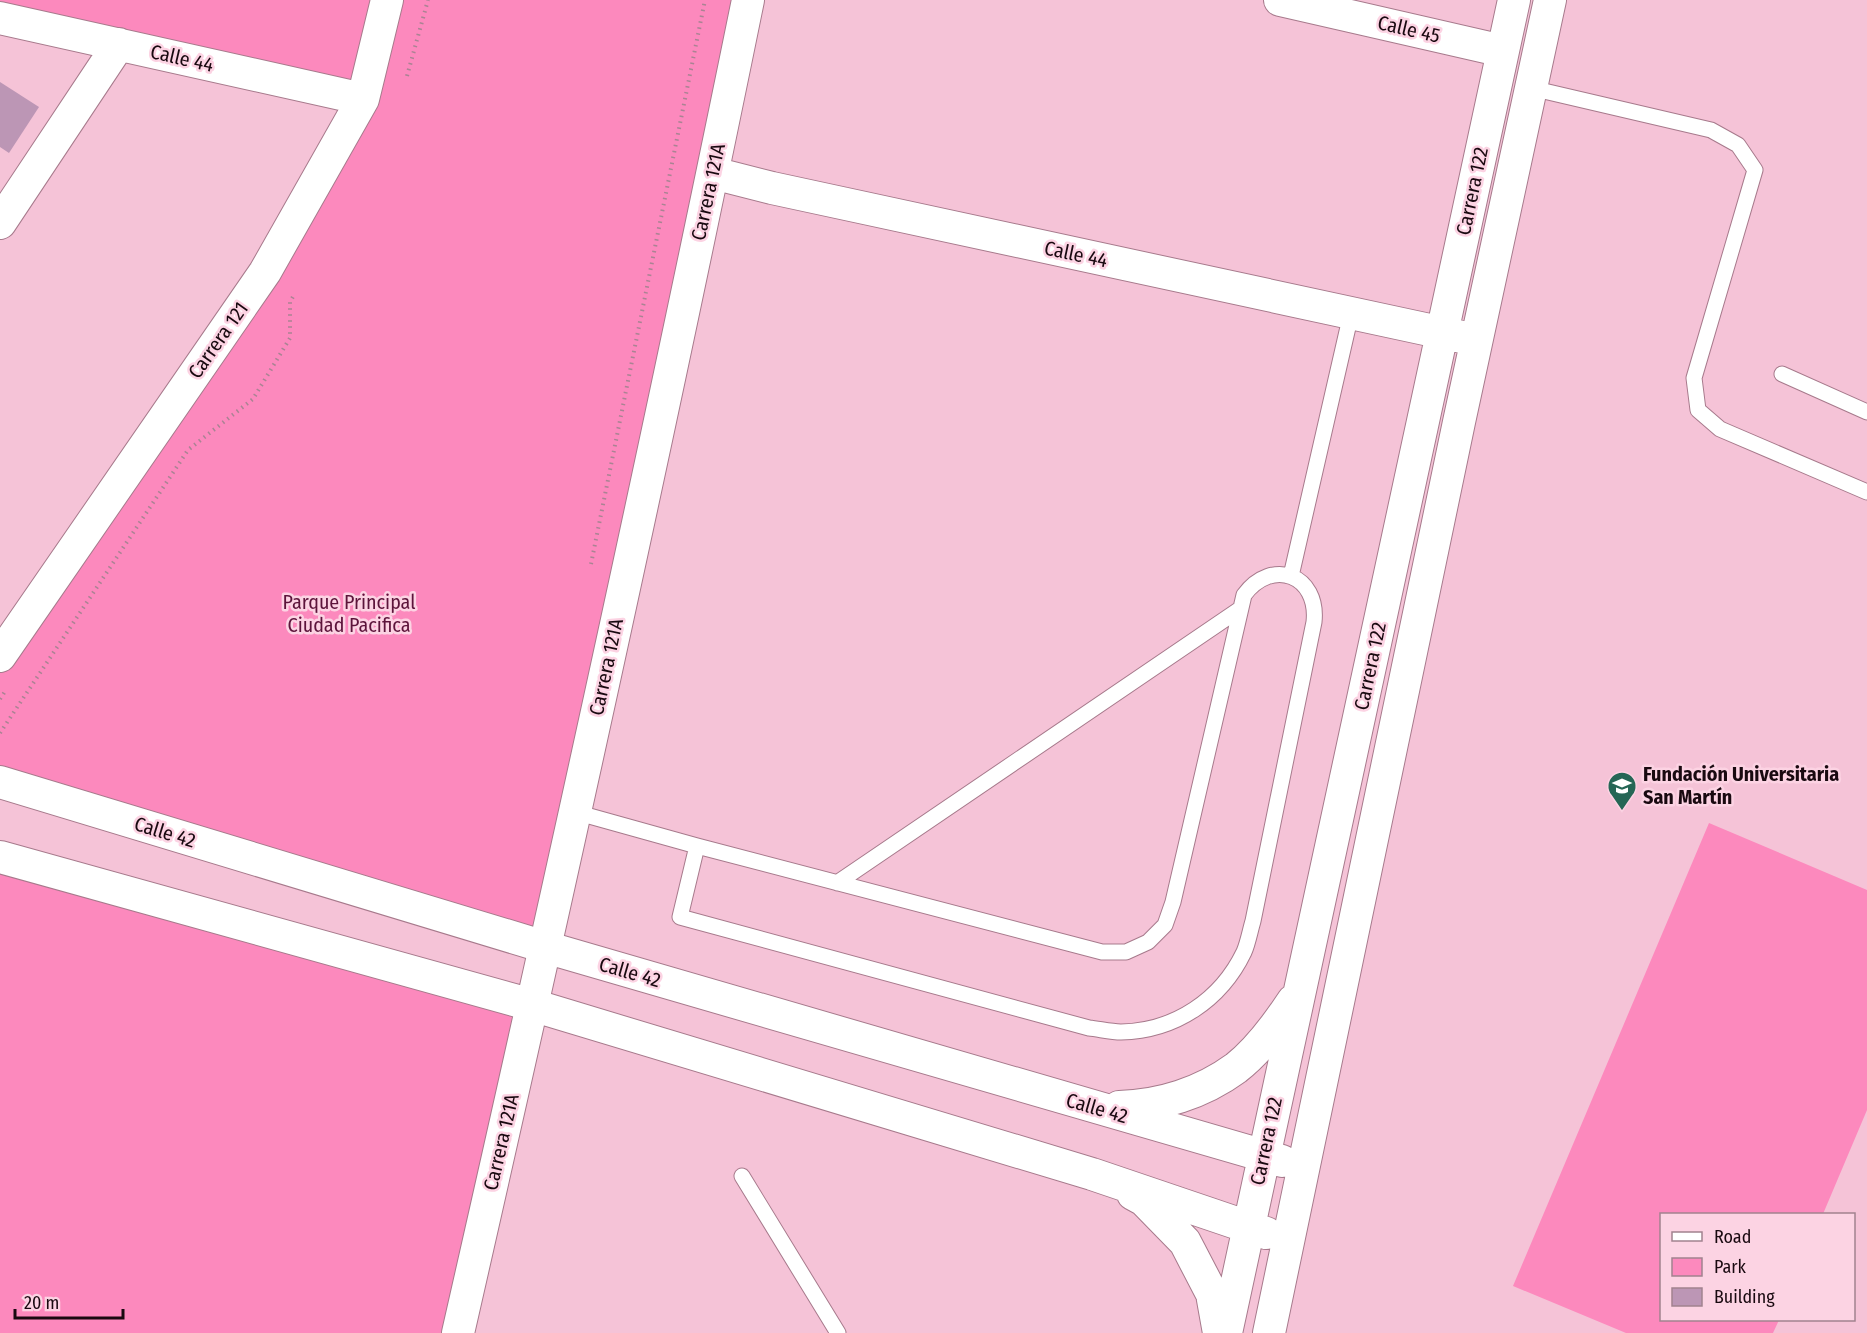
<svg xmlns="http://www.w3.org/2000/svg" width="1867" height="1333" font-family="'Fira Sans Condensed',sans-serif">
<rect width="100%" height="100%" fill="#f5c3d7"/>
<path fill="#fc89bd" d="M0,0H748L545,947L0,782V656L363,99L0,18Z
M1709,823L1867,890V1110L1823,1214H1662V1320H1779L1773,1333H1626L1513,1286Z
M0,857L532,1005L458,1333H0Z"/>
<path fill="#bc96b5" d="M0,82L39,107L9,153L0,147Z"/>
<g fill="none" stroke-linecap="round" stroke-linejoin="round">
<g stroke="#a77a8c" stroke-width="17">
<path id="service" d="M1531,88L1711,130L1738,145L1755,170L1694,378L1698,410L1720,429L1867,492
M1782,374L1867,412
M1291,576L1351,314
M575,812L697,846L1102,952H1126L1148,942L1165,925L1173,902L1244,595C1272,557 1319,575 1314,622L1253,921C1250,931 1248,943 1244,952C1221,1000 1175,1031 1121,1032C1111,1032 1099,1029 1089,1028L680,917L697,846
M837,883L1240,609
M742,1176L838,1333"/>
</g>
<g stroke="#a77a8c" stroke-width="34">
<path id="minor" d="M1280,0L1503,51
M0,18L363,99
M713,173L772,188L1462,337
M0,223L119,44
M0,656L265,272L363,99L387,0
M0,782L545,947L1282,1161
M0,857L532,1005L1092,1174L1266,1233
M1119,1107C1160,1106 1202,1093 1236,1068C1259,1050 1277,1025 1293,1001
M1133,1194L1144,1200L1185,1242L1212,1294L1219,1333
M458,1333C559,890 657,446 748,0
M1226,1333L1514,0
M1269,1333L1459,422L1550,0"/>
</g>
<path stroke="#aa8393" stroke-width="4" stroke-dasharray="1.5 4.5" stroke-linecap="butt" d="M407,76L428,0
M591,564L705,0
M0,699L6,690
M0,733L188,450L253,399L290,338V302L295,293"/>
<use href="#service" stroke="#fff" stroke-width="15"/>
<use href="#minor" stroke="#fff" stroke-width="32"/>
</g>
<defs>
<g id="university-pin" transform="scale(1.5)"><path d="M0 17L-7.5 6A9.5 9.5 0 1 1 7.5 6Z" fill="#256655" stroke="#fcd3e3"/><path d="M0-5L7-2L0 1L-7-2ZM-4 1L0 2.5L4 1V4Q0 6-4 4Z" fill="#fff"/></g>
</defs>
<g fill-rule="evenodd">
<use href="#university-pin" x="1622" y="786"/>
</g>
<g text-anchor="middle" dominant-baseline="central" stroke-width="5" stroke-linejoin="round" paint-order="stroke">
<g font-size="20" fill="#190910" stroke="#fcd3e3">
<text transform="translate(1409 29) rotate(13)">Calle 45</text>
<text transform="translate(182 58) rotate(13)">Calle 44</text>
<text transform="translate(1472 191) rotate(-78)">Carrera 122</text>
<text transform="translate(708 192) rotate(-78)">Carrera 121A</text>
<text transform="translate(1076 254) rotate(12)">Calle 44</text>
<text transform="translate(218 340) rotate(-55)">Carrera 121</text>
<text transform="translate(1370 666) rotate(-78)">Carrera 122</text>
<text transform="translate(606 667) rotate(-78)">Carrera 121A</text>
<text transform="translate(165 832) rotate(17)">Calle 42</text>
<text transform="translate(630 972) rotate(16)">Calle 42</text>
<text transform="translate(1097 1108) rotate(16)">Calle 42</text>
<text transform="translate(1266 1141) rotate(-78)">Carrera 122</text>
<text transform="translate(501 1142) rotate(-77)">Carrera 121A</text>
</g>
<g font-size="20" fill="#5d143b" stroke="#fcd3e3">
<text x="349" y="602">Parque Principal<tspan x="349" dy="23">Ciudad Pacifica</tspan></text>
</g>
<g font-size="20" font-weight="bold" fill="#190910" stroke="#fcd3e3" text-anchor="start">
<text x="1643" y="774">Fundación Universitaria<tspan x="1643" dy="23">San Martín</tspan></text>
</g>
</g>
<rect x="1660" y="1213" width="195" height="108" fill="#fcd3e3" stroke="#a1828f" stroke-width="1.5"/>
<rect x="1672" y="1232" width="30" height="9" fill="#ffffff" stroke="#a1828f" stroke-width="1.5"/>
<text x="1714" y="1243" font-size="18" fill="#190910">Road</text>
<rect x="1672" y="1258" width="30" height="18" fill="#fc89bd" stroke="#a1828f" stroke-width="1.5"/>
<text x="1714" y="1273" font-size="18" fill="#190910">Park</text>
<rect x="1672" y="1288" width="30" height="18" fill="#bc96b5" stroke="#a1828f" stroke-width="1.5"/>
<text x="1714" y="1303" font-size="18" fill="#190910">Building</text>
<path d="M15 1309v9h108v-9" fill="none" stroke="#190910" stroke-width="3"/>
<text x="24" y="1309" font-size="18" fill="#190910" stroke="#fcd3e3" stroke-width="4.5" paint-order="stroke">20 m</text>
</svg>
